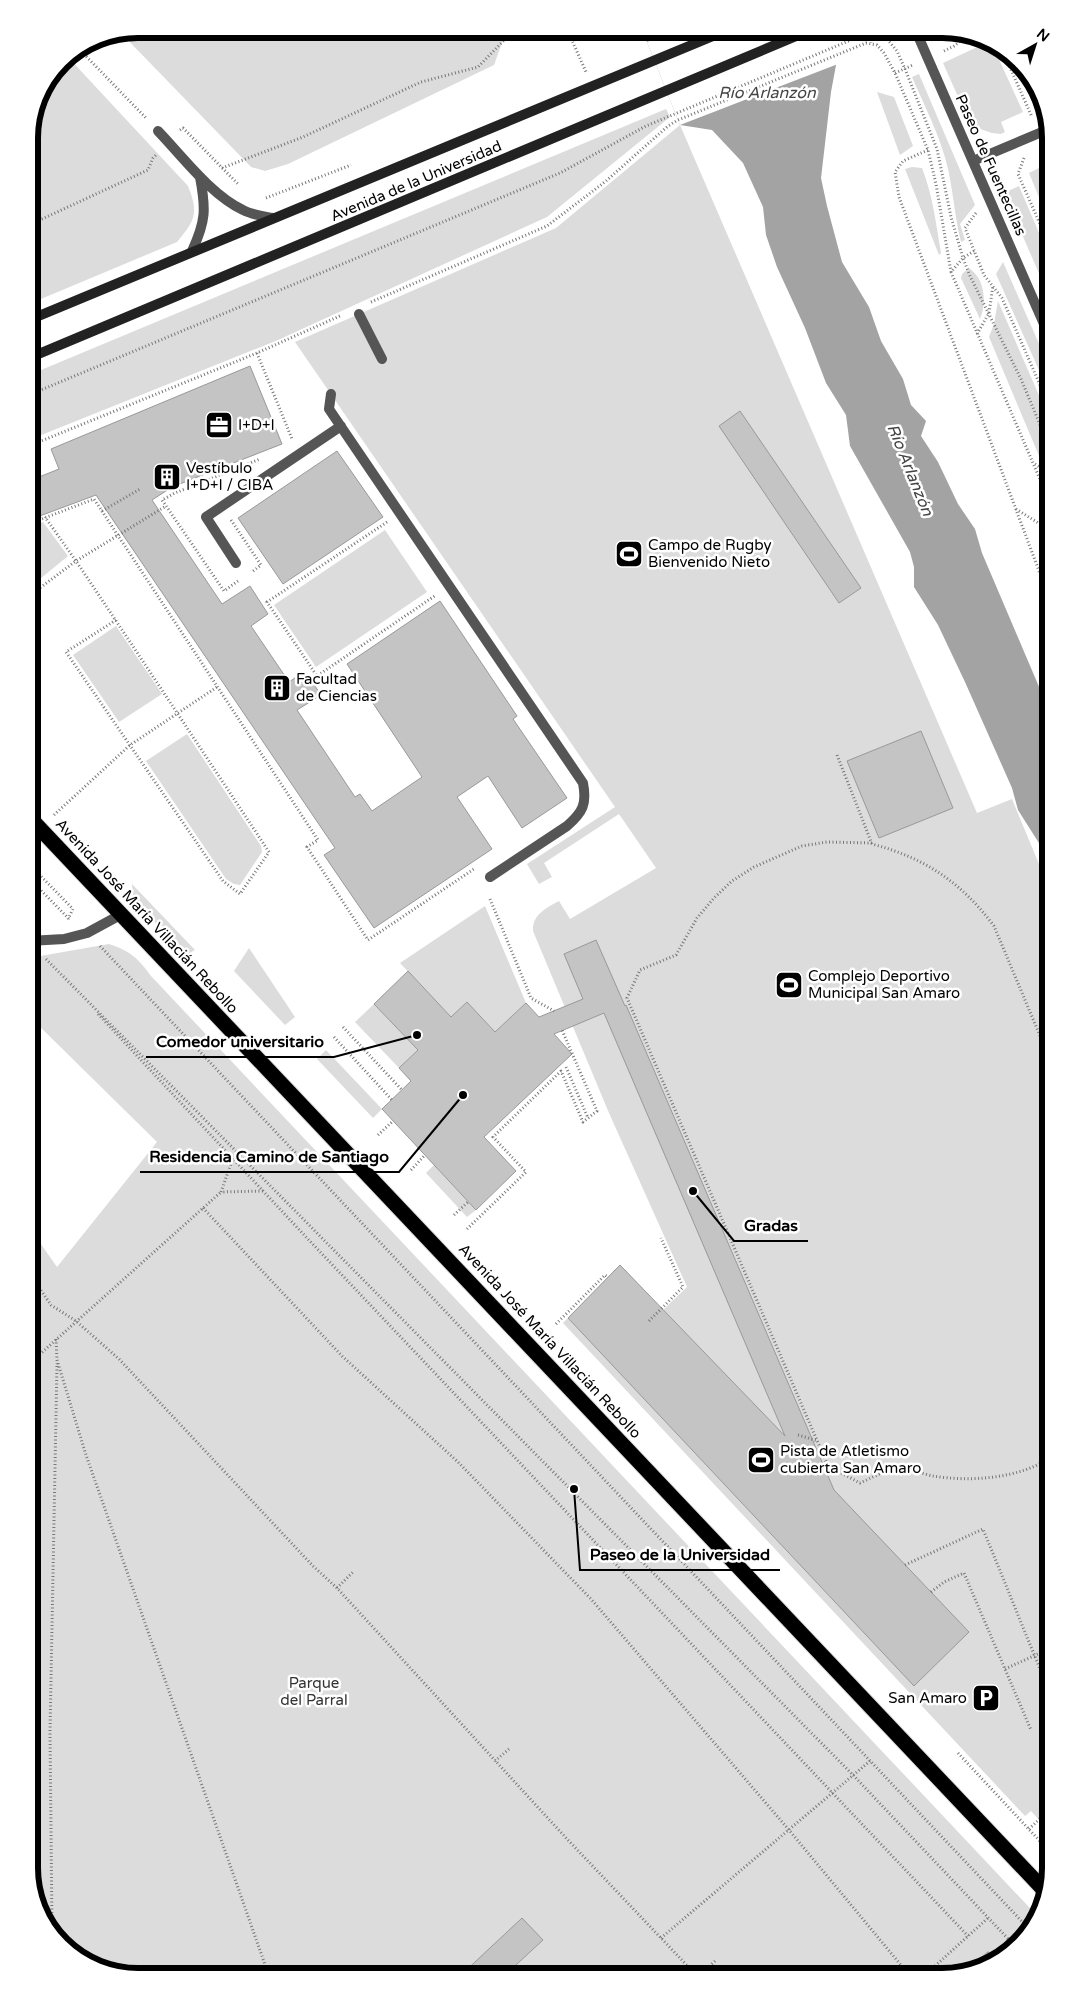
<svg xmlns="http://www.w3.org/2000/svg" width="1080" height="2005" font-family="'Varela Round',sans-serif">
<rect width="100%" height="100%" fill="#fff"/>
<path fill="#dcdcdc" d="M138,29H507L494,65L288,164L265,171L251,167L120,32Z
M988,42L992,44L1023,112L1001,122L1005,132L1001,134L992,133L983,130L975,127L968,119L943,63Z
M67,56L188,186C199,213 195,221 177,242L29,304V131L40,90L61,61Z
M919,74L975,205L960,224L965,240L961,242C953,211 953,178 942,148C934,124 922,100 912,77Z
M877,92L894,97L913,146L900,155Z
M666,109L670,117L547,217L278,340L29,440V375Z
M680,125L977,813L1012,799L1051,893V1833L1031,1811L1025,1816L563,1323L620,1265L663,1310L687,1287L609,1113L533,931C532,915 546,908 559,901L570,919L656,868L619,814L544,863L552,877L539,884L527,864L615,807L295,342L556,228Z
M1043,166L1051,186V203L1043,207L1029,173Z
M912,167L922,168C933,196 936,224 941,253L939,255L905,169Z
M1019,186L1051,261V301L1004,193Z
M1003,262L1051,371V397L996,274Z
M969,268C985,279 987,302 980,319L961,278L962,274Z
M998,301L1051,423V468L1042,463L989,337L994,324Z
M43,522L68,556L29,588V527Z
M385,530L427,592L316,667L274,605Z
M116,626L162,694L119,722L73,655Z
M187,734L261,846L262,852L240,885L234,884L226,879L146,761Z
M132,884L195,950L186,955L133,899Z
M485,906L526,1003L495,1032L467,1002L451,1017L400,963Z
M109,944C129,950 139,959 151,976L1028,1906L1037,1915L1033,1928L984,1968L942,1976H131L77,1958L37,1909L29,1867V1227L57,1267L157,1142L29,1016V958Z
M249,948L295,1017L285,1025L234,971Z
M374,1004L418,1050L399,1068L355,1022Z
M326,1050L382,1109L373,1118L317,1059Z
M434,1165L476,1210L467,1217L426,1173Z"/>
<path fill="#a3a3a3" d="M640,29H802L836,65L831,92L821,178L827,206L842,262L869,307L881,341L903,379L911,405L926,421L921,436L938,462L958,504L975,529L982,553L1051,715V862L1018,810L1012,788L965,682L938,625L914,587V567L910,552L850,446L846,415L826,383L805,328L777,267L766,235L763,207L743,163L712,130L680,125L647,42Z
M988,1951L995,1959L984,1968L965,1972Z"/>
<path fill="#fff" d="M681,29H806L838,64L680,125L647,42Z"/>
<path fill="#c4c4c4" stroke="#999" d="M250,366L282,444L172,487L152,500L222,604L250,586L268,614L251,626L289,682L305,671L321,695L297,710L355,797L360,794L372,811L422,777L347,664L440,601L517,716L513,719L567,798L522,828L488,776L457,797L492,849L374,928L324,855L335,848L96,495L29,520V481L59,469L51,449Z
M740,411L861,588L839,603L719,426Z
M337,451L383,517L283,584L238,518Z
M921,731L953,808L879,838L847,761Z
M596,940L625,1006L626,1005L834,1490L969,1632L914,1686L568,1318L620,1265L785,1436L604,1013L554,1034L572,1054L484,1137L516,1171L476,1210L382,1109L411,1081L399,1068L418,1050L374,1004L408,971L451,1017L467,1002L495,1032L526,1003L539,1017L583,999L564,954Z
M522,1918L543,1940L504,1976H460Z"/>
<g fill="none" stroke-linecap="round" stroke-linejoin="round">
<g stroke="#dbdbdb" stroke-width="17">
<path id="highway" d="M29,817L1044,1890"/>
</g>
<path stroke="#777" stroke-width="3" stroke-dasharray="1 2.5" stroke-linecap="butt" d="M567,29L586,72
M868,29L871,43
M935,36L945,29
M1001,47L1032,117
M79,49L147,119
M944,51L954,46L968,35
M895,73L913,65
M180,130L183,128L239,185
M928,150L903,161L895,172L899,197L1051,603
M1024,158L1018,174L1051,249
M222,168L303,137L421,82L478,67L515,29
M266,198L351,165
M976,213L965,228L984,275L1002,298L1051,410
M1039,221L1051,215
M29,225L148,170L153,158L157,154
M974,251L963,258L951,272L1051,505
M371,302L547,226L606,181L668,126L678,120L866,43L877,45L884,53L895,73L928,150L936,184L951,272
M977,334L989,313L993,285
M257,353L292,439
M29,395L560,173L646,126L858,37L876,33L888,40L897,51L905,69L937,149L951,217L963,258L970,276L1021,379L1051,451
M29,446L257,353L342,315
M1035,464L1051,475
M1016,509L1048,529L1051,537
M102,511L140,489
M231,520L261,565L252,572
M387,522L267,602L317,676L436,595
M29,524L94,499L318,840L307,847L368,940L474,869
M238,581L224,591L162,500L175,493L260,459
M29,596L76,561L45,517
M116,620L66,652L223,881L240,894L269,852C205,755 141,658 76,561L166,506
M837,755L872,844C925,858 961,882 994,926L1051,1062
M54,815L130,745L217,687
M872,843L827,842L802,846L754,867L732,881L714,898L697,918L676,955L640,970L627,998L828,1466L860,1483C869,1479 890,1468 899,1468C910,1468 922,1474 933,1476C969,1482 1020,1479 1051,1457
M29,864L73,909L68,919
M29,878L70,920
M490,899L531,998L554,1011
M100,946L1030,1930
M46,959L853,1775L1013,1944
M29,961L40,960
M98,1014L306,1237L968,1936
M343,1027L402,1090
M334,1037L392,1100
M566,1067L588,1118
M378,1135L393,1121
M233,1158L221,1192L264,1191
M411,1170L425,1155
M203,1208L342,1356L458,1462L591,1599L789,1830L910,1976
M454,1215L468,1202
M467,1229L526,1172L493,1137L561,1071L583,1122L597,1111L562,1030
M29,1273L51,1305L76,1321L119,1359L313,1566L337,1588L567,1839L697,1976
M649,1321L683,1287L661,1238
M556,1324L605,1275L608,1277
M56,1339L57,1360L86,1455L269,1976
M29,1364L221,1192
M798,1435L818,1441
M1044,1462L1051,1478
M905,1565L983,1529L1051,1696
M337,1588L353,1572
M931,1592L944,1582L964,1573L1031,1730
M1005,1669L1051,1648
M958,1753L1051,1853
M495,1761L509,1749
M1029,1829L1050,1809
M52,1927L50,1732L57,1363
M661,1938L870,1761
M935,1966L988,1918
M683,1976L689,1968
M699,1976L715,1961"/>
<path stroke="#555" stroke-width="10" d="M359,314L382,359
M331,394L329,409L583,783C587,804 583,812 567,826L490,877
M236,563L206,517L341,426"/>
<path stroke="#555" stroke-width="10" d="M915,29L1051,340
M158,131C182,156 211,195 243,210C252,215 263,216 273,218
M973,161L1049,129
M192,251C206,221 206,209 200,177
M29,941L64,939L87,933L122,914"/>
<path stroke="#222" stroke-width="10" d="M29,320L730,29
M29,358L813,29"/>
<use href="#highway" stroke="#000" stroke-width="15"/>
</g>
<defs>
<g id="office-square" transform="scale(1.4375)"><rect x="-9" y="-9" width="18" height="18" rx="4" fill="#000" stroke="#fff"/><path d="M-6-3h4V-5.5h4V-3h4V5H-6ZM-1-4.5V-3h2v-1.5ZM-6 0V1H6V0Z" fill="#fff"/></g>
<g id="building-square" transform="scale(1.4375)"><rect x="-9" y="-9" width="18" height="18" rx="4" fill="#000" stroke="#fff"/><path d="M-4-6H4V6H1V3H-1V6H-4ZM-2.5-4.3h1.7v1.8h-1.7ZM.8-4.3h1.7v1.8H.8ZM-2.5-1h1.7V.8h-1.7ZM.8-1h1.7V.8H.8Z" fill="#fff"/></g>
<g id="stadium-square" transform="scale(1.4375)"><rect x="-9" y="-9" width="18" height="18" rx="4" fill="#000" stroke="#fff"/><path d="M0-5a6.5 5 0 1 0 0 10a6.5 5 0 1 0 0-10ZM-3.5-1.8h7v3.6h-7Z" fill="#fff"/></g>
<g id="parking-square" transform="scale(1.4375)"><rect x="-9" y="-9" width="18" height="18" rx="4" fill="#000" stroke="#fff"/><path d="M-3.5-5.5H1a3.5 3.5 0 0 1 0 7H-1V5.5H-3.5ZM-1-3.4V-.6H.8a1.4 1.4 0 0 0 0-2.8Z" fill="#fff"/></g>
</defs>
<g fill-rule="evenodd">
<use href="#office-square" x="219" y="425"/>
<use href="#building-square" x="167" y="477"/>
<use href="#stadium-square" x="629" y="554"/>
<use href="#building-square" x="277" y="688"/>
<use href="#stadium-square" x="789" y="985"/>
<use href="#stadium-square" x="761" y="1460"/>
<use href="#parking-square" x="986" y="1698"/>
</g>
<g text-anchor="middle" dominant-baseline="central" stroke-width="5" stroke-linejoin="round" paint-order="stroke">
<g font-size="15" fill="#000" stroke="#fff">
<text transform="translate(991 165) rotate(66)">Paseo de Fuentecillas</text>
<text transform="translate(416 181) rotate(-23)">Avenida de la Universidad</text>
<text transform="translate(147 916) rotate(47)">Avenida José María Villacián Rebollo</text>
<text transform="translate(550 1341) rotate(47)">Avenida José María Villacián Rebollo</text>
</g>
<g font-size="15" fill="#000" stroke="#fff" text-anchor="start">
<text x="238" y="425">I+D+I</text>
<text x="186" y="468">Vestíbulo<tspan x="186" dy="17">I+D+I / CIBA</tspan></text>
<text x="648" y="545">Campo de Rugby<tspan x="648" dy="17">Bienvenido Nieto</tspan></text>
<text x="296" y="679">Facultad<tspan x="296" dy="17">de Ciencias</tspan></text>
<text x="808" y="976">Complejo Deportivo<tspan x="808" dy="17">Municipal San Amaro</tspan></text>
<text x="780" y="1451">Pista de Atletismo<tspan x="780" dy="17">cubierta San Amaro</tspan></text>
<text x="967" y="1698" text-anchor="end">San Amaro</text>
</g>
<g font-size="15" fill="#333" stroke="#fff">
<text x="314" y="1683">Parque<tspan x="314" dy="17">del Parral</tspan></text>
</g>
<g font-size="16" font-style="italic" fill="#444" stroke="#fff">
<text x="767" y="93">Río Arlanzón</text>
<text transform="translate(910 470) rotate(68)">Río Arlanzón</text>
</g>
</g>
<path d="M0 0H1080V2005H0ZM138 38H942A100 100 0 0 1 1042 138V1868A100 100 0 0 1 942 1968H138A100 100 0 0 1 38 1868V138A100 100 0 0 1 138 38Z" fill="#fff" fill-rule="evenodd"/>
<path fill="none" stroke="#000" stroke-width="6" d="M138 38H942A100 100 0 0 1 1042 138V1868A100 100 0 0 1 942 1968H138A100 100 0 0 1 38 1868V138A100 100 0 0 1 138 38Z"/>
<path fill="none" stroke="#000" stroke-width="2" d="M417 1035L334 1057H146M463 1095L399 1172H140M693 1191L734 1241H808M574 1489L580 1570H780"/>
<g fill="#000" stroke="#fff" stroke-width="2">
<circle cx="417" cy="1035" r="5"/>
<circle cx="463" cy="1095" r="5"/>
<circle cx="693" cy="1191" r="5"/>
<circle cx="574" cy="1489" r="5"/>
</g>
<g font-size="16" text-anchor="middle" font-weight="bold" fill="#000" stroke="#fff" stroke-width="5" stroke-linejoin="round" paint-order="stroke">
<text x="240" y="1047">Comedor universitario</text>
<text x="269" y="1162">Residencia Camino de Santiago</text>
<text x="771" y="1231">Gradas</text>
<text x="680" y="1560">Paseo de la Universidad</text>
</g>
<g transform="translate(1035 45) rotate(39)" stroke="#ffffff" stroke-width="4" paint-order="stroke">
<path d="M0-4L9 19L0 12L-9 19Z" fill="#000000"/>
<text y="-8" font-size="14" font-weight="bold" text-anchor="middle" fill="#000000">N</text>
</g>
</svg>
